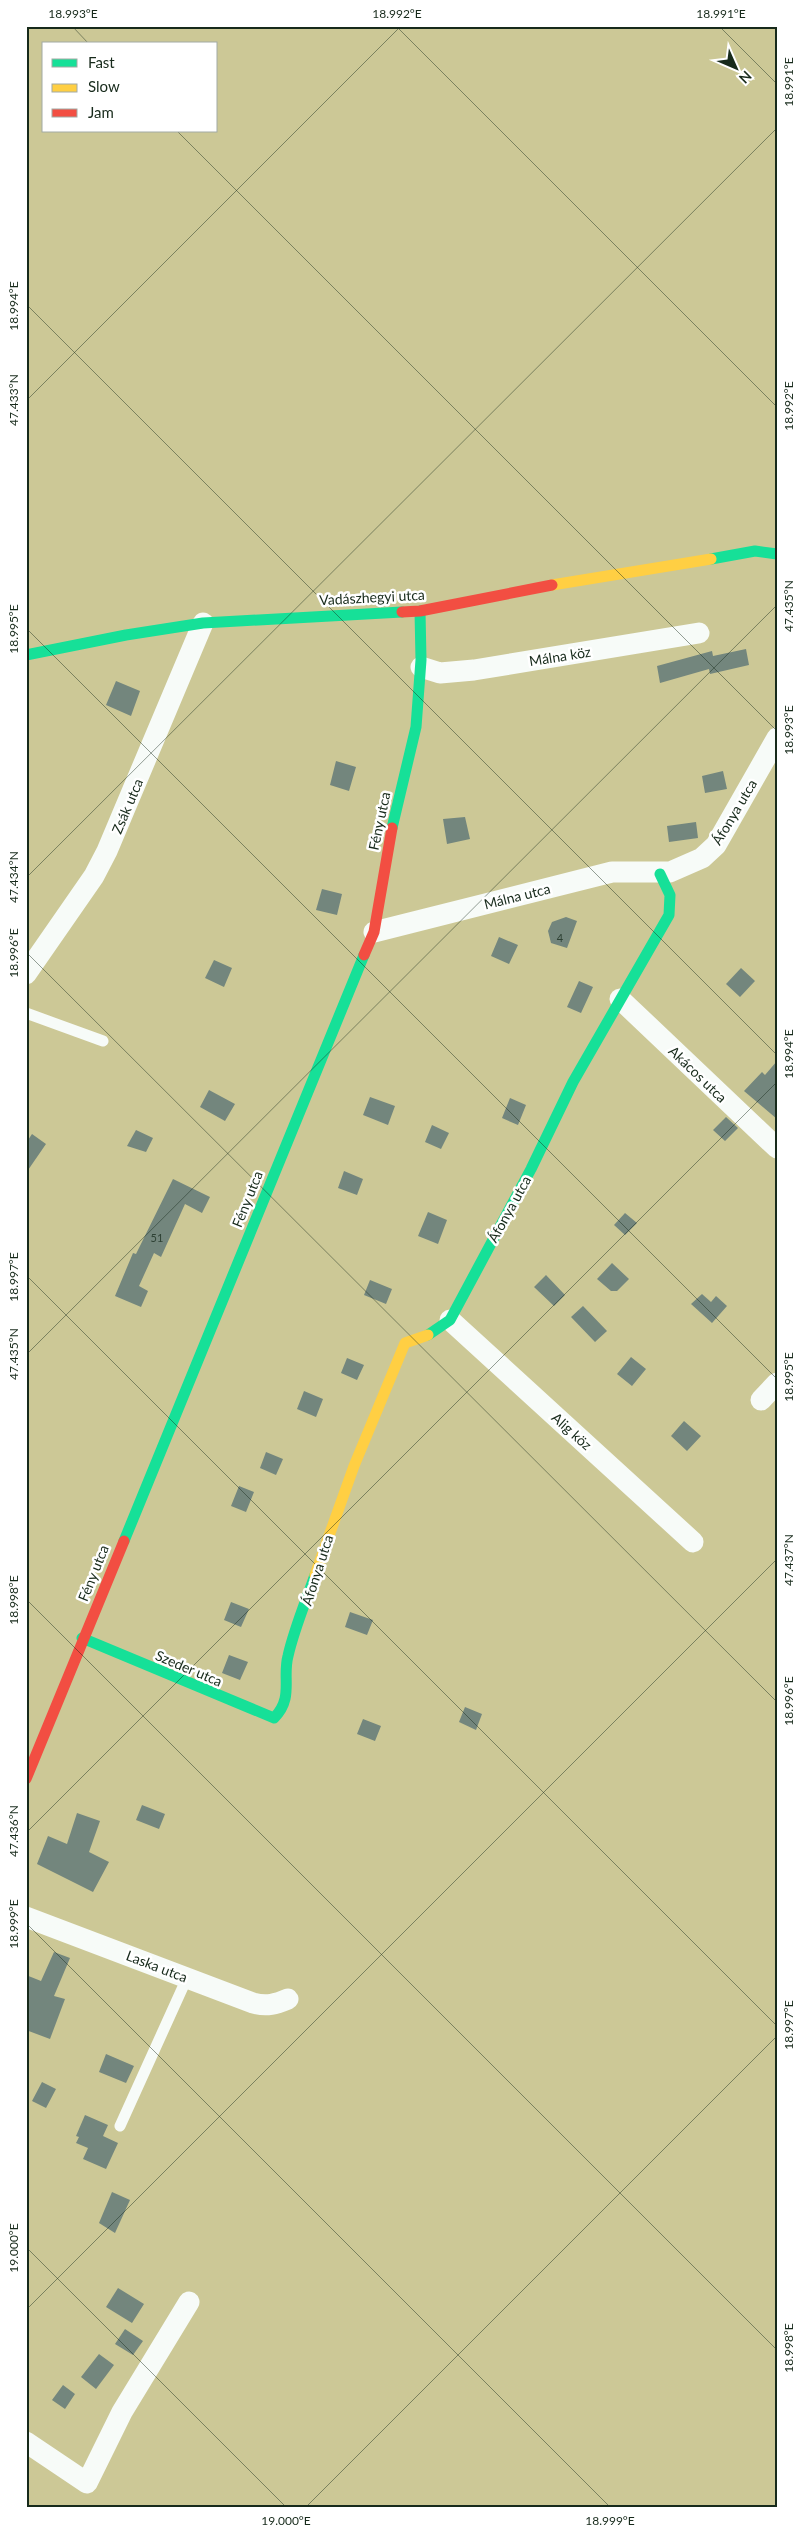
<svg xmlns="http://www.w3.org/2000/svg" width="803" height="2534" font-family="Lato,sans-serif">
<rect width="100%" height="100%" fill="#cae5ce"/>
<path fill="#ccc896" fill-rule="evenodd" d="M26,26H777V2508H26ZM44,44H216V131H44Z"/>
<path fill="#73867d" d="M746,649L749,665L710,674L709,669L660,683L657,666L712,651L713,656Z
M116,681L140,691L131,716L106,705Z
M336,761L356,767L349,791L330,785Z
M723,771L727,789L705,793L702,776Z
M465,817L470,839L447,844L443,819Z
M696,822L698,838L669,842L667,826Z
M322,889L342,894L337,915L316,910Z
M566,917L577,921L567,948L551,943L548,931L552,922Z
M499,937L518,945L509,964L491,956Z
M214,960L232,968L224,987L205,978Z
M741,968L755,981L740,997L726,984Z
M579,981L593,987L581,1013L567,1007Z
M777,1061V1119L744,1091L762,1072L765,1075Z
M209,1090L235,1104L225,1121L200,1107Z
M370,1097L395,1106L388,1125L363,1115Z
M510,1098L526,1105L518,1125L502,1118Z
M726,1117L738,1128L725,1141L713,1130Z
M432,1125L449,1133L441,1149L425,1142Z
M136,1130L153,1138L146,1152L127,1146Z
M32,1134L46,1144L26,1173V1143Z
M344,1171L363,1179L357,1195L338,1188Z
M173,1179L210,1197L202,1213L185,1204L161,1257L154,1253L139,1286L148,1291L141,1307L115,1296L133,1253L136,1254Z
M428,1212L447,1220L438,1244L418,1236Z
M625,1213L637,1223L625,1235L614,1225Z
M612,1263L629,1279L617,1291H611L597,1279Z
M546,1275L565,1295L554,1306L534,1287Z
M370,1280L392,1289L386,1304L364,1295Z
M702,1294L711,1302L716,1296L727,1306L712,1323L691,1304Z
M583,1306L607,1331L595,1342L571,1317Z
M631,1357L646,1369L632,1386L617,1374Z
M347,1358L364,1365L357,1380L341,1373Z
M304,1391L323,1399L316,1417L297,1409Z
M684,1421L701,1436L687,1451L671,1436Z
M266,1452L283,1459L276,1475L260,1468Z
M239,1486L254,1492L246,1512L231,1506Z
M231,1602L249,1609L241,1627L224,1620Z
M350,1612L373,1620L367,1635L345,1627Z
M229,1655L248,1662L240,1680L222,1673Z
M465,1707L482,1714L476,1730L459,1722Z
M363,1719L381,1726L375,1741L357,1734Z
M142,1805L165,1814L159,1829L136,1820Z
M77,1813L100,1821L89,1852L109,1862L93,1892L37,1864L48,1836L67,1844Z
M54,1952L70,1958L54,1996L65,1999L50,2039L26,2030V1975L41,1981Z
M106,2054L134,2066L126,2083L99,2072Z
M42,2082L56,2089L46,2108L32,2101Z
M85,2115L108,2125L103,2136L118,2143L106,2169L83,2159L88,2148L76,2143L79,2137L76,2136Z
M112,2192L130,2200L115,2233L99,2223Z
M118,2288L144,2304L132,2323L106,2307Z
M125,2329L143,2341L133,2355L115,2344Z
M99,2354L114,2365L96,2389L81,2377Z
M63,2385L75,2394L65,2409L52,2400Z"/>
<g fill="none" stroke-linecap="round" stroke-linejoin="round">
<path stroke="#f7fbf8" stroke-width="11" d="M26,1013L103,1041
M120,2126L187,1978"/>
<path stroke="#f7fbf8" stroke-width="21" d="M421,667L440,673L474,670L699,633
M374,932L612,872H670L702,858L716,845L777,738
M26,974L94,876L107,851L203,623
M620,999L777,1148
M450,1320L693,1542
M761,1400L777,1383
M26,1917L253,2003C267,2007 276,2004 288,1999
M26,2442L87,2483L122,2412L189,2302"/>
<path stroke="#16e098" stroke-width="11" d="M711,559L755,551L777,554
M26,655L126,635L203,623L402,612
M392,828L416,727L421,660L420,611
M428,1335L450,1320L531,1169L573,1082L669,915L670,895L660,874
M124,1541L364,955
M82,1638L274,1718C294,1698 282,1678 288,1656C294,1629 306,1601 315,1575"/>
<path stroke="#ffcf43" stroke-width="11" d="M552,585L711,559
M315,1575L354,1466L405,1343L428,1335"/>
<path stroke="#f24e42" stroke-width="11" d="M402,612L420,611L552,585
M364,955L374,932L392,828
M26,1779L124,1541"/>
</g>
<path fill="none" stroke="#172a1b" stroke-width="1" stroke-opacity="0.45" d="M72,26L89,44M396,26L777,407M719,26L777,84M177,131L777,731M26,304L777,1055M26,401L401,26M26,628L777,1379M26,878L777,128M26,952L777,1702M26,1275L777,2026M26,1355L777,605M26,1599L777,2350M26,1833L777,1082M26,1923L611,2508M26,2247L287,2508M26,2310L777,1559M305,2508L777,2036"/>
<g text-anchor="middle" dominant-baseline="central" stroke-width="5" stroke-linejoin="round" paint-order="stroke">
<g font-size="11" fill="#2e4134">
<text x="560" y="937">4</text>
<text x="157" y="1237">51</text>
</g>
<g font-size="14" fill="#172a1b" stroke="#fff">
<text transform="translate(372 597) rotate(-3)">Vadászhegyi utca</text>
<text transform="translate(560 656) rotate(-9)">Málna köz</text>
<text transform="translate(127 806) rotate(-67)">Zsák utca</text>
<text transform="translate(734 812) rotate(-59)">Áfonya utca</text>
<text transform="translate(379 821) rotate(-78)">Fény utca</text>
<text transform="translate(517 896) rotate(-14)">Málna utca</text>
<text transform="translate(698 1074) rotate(44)">Akácos utca</text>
<text transform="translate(247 1199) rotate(-68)">Fény utca</text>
<text transform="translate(509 1209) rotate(-61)">Áfonya utca</text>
<text transform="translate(572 1431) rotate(42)">Alig köz</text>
<text transform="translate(317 1570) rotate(-72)">Áfonya utca</text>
<text transform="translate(93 1573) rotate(-68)">Fény utca</text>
<text transform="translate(189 1668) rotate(23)">Szeder utca</text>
<text transform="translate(157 1966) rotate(21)">Laska utca</text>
</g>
</g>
<rect width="803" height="2534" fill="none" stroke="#ffffff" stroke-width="55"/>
<rect x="42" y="42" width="175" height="90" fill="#ffffff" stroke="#a2aaa4"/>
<rect x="52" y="59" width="25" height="8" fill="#16e098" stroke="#a2aaa4"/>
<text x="88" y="68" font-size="15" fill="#172a1b">Fast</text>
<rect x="52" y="84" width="25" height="8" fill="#ffcf43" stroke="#a2aaa4"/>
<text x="88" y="92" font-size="15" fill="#172a1b">Slow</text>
<rect x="52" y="109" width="25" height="8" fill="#f24e42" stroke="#a2aaa4"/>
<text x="88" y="118" font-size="15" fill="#172a1b">Jam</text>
<g transform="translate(736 68) rotate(135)" stroke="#ffffff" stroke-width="4" paint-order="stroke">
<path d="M0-4L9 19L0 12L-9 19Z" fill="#172a1b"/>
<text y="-8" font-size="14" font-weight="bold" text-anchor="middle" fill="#172a1b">N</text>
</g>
<rect x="28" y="28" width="748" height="2478" fill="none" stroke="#172a1b" stroke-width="2"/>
<g font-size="12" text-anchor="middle" fill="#172a1b">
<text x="73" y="18">18.993°E</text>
<text x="397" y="18">18.992°E</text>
<text x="721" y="18">18.991°E</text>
<text transform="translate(789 82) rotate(-90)" y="4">18.991°E</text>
<text transform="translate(14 306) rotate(-90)" y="4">18.994°E</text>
<text transform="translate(14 400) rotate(-90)" y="4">47.433°N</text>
<text transform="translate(789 406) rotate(-90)" y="4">18.992°E</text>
<text transform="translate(789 606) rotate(-90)" y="4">47.435°N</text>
<text transform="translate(14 629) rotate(-90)" y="4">18.995°E</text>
<text transform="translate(789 730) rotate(-90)" y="4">18.993°E</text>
<text transform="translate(14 877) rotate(-90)" y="4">47.434°N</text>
<text transform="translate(14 953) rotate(-90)" y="4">18.996°E</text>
<text transform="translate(789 1054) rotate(-90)" y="4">18.994°E</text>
<text transform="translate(14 1277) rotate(-90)" y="4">18.997°E</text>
<text transform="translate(14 1354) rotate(-90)" y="4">47.435°N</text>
<text transform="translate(789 1377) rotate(-90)" y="4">18.995°E</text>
<text transform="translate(789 1560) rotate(-90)" y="4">47.437°N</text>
<text transform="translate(14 1600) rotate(-90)" y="4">18.998°E</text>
<text transform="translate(789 1701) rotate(-90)" y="4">18.996°E</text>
<text transform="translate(14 1831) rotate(-90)" y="4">47.436°N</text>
<text transform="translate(14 1924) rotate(-90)" y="4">18.999°E</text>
<text transform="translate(789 2025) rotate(-90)" y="4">18.997°E</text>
<text transform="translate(14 2248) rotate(-90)" y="4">19.000°E</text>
<text transform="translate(789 2348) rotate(-90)" y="4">18.998°E</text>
<text x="286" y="2525">19.000°E</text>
<text x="610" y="2525">18.999°E</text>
</g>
</svg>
